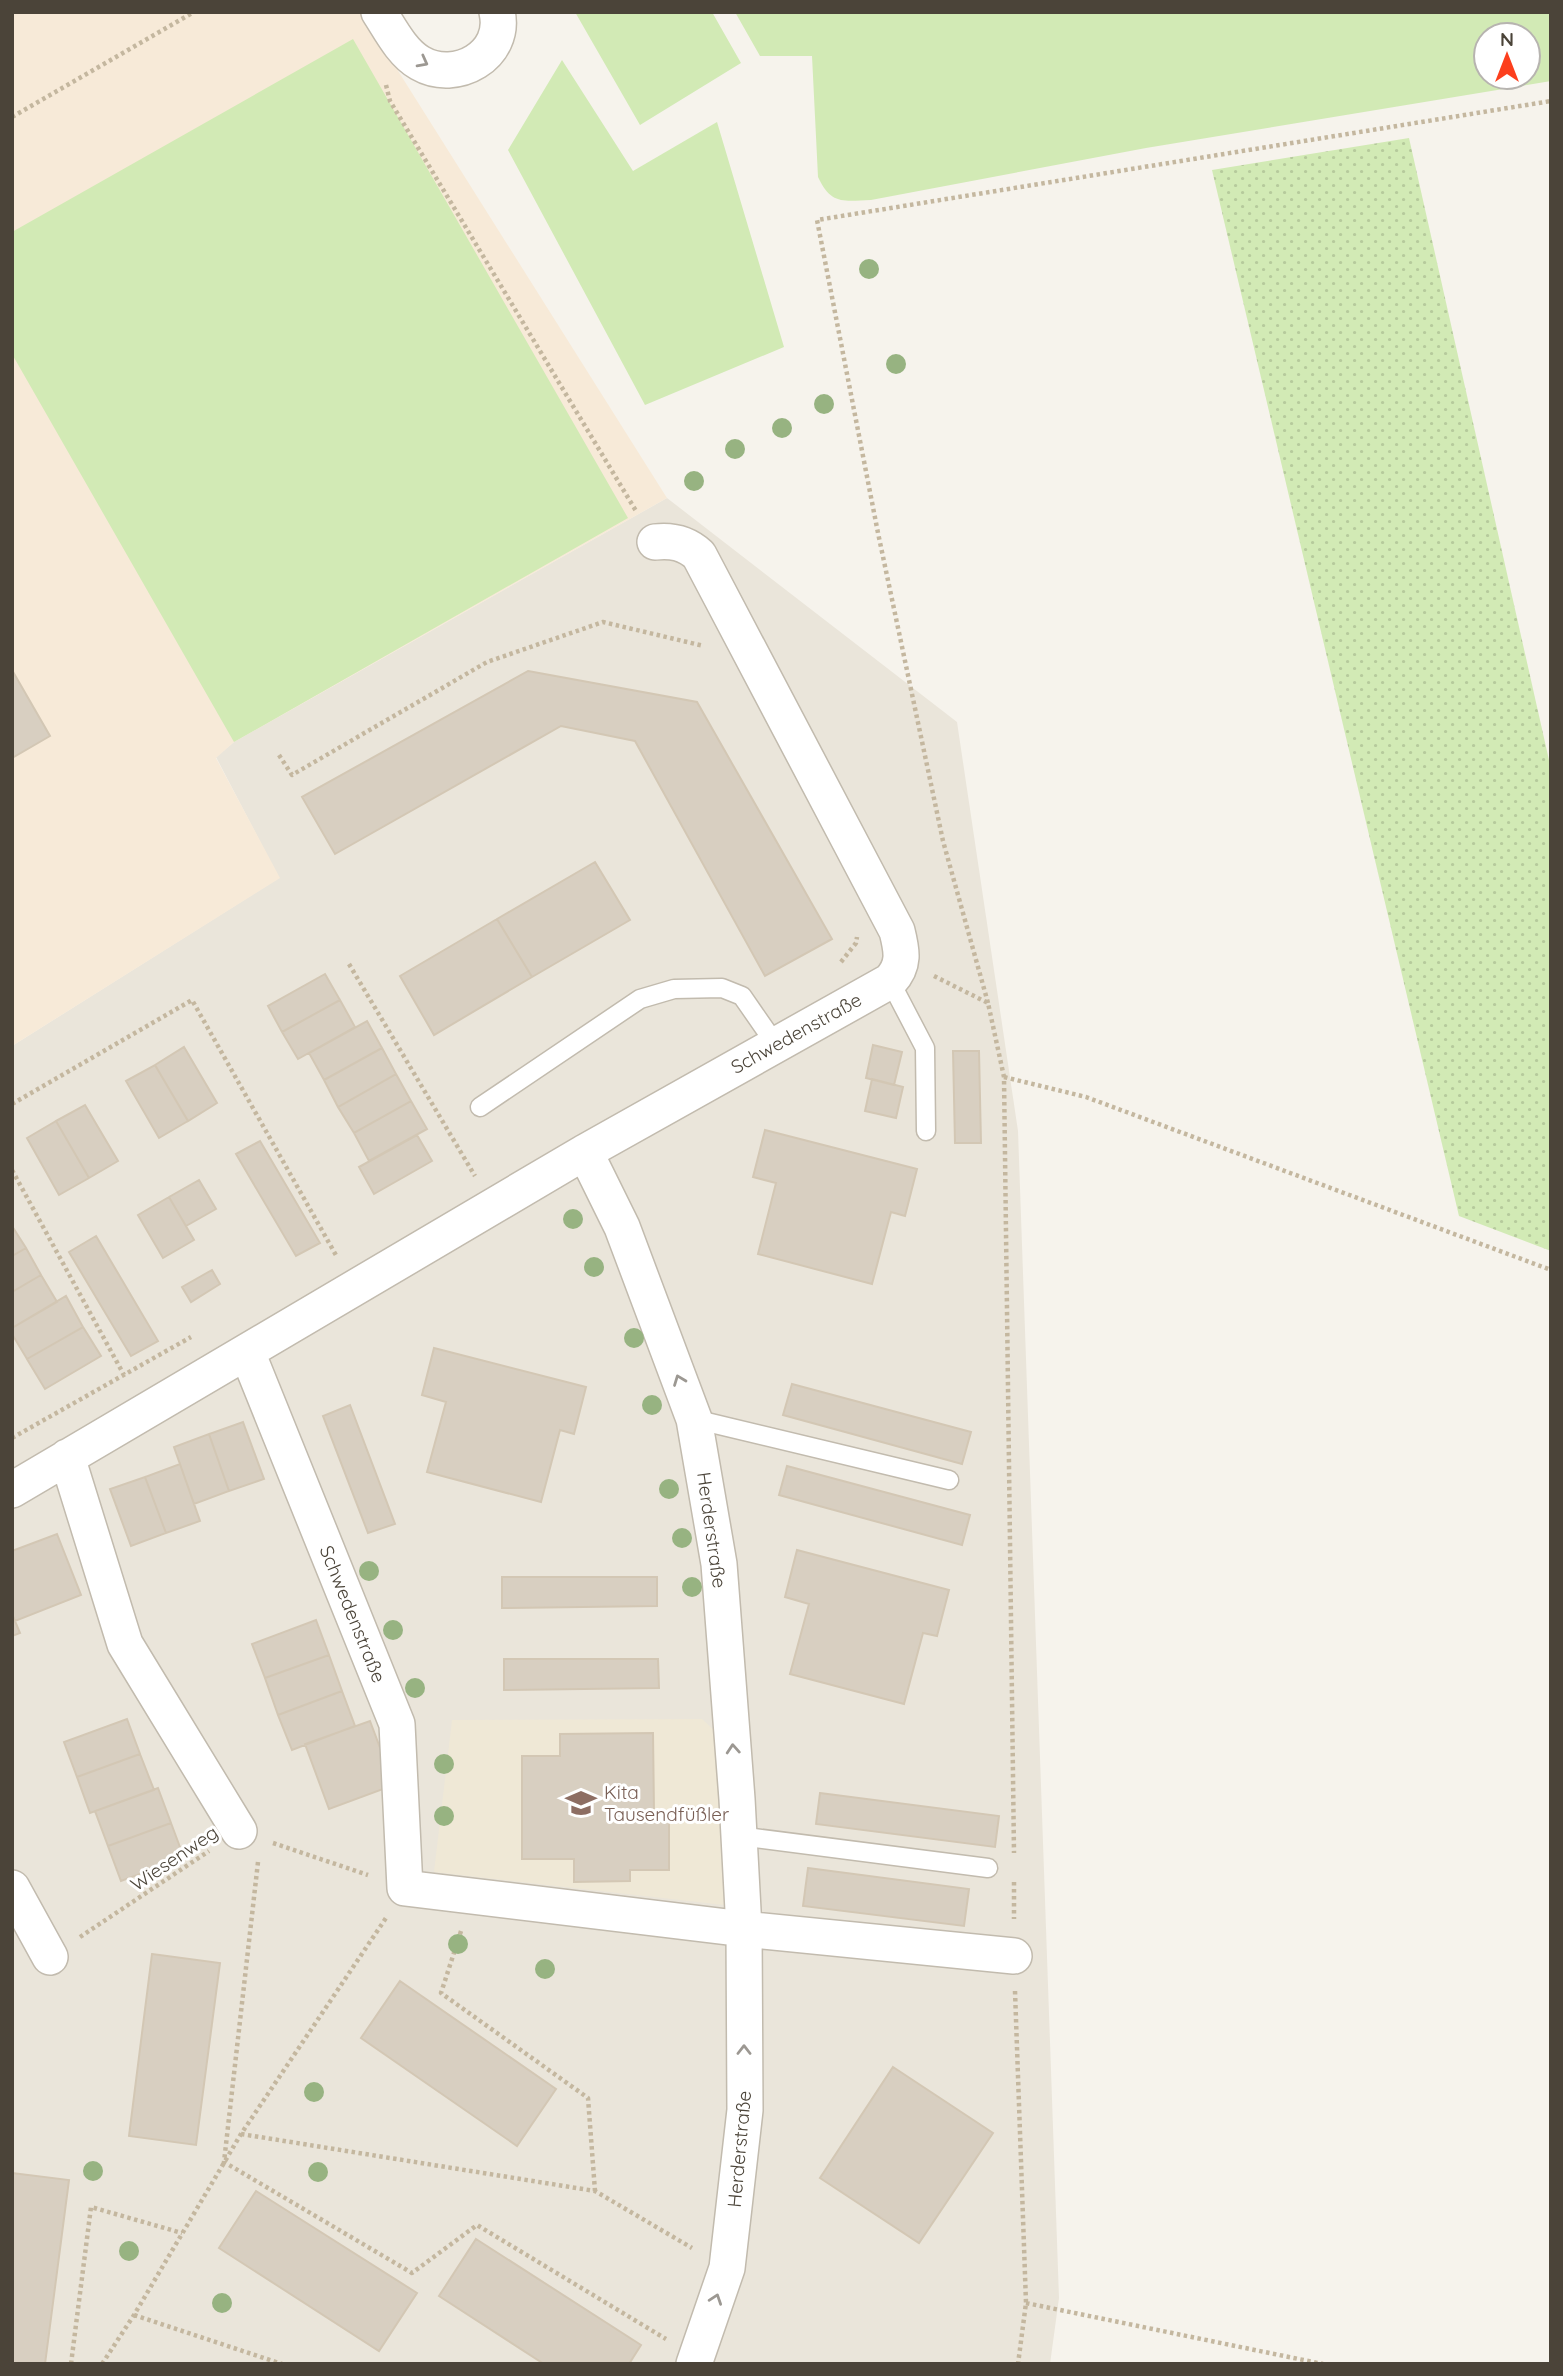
<svg xmlns="http://www.w3.org/2000/svg" width="1563" height="2376" font-family="Quicksand,sans-serif">
<defs>
<pattern id="garden-dots" width="8" height="8" patternUnits="userSpaceOnUse" patternTransform="scale(1.75)"><rect width="8" height="8" fill="#d2eab5"/><path d="M2 2h.1M6 6h.1" fill="none" stroke="#b6ca9c" stroke-width="1.8" stroke-linecap="round"/></pattern>
</defs>
<rect width="100%" height="100%" fill="#f6f3ec"/>
<path fill="#eae5da" d="M667,498L957,722L1018,1131L1059,2298L1050,2364H12V1046L279,878L216,757L234,742Z"/>
<path fill="#f7ead8" d="M12,12H361L667,498L234,742L216,758L280,878L12,1046Z"/>
<path fill="#efe8d6" d="M702,1719L717,1733L724,1905L434,1872L452,1720Z"/>
<path fill="#d2eab5" fill-rule="evenodd" d="M575,12H712L741,63L640,125Z
M735,12H1551V81L1146,148L871,200C843,201 831,205 818,177L812,56H760ZM1486,35H1528V77H1486Z
M353,39L628,518L234,742L12,354V232Z
M562,60L633,171L717,122L784,347L645,405L508,150Z"/>
<path fill="url(#garden-dots)" d="M1409,138L1551,769V1251L1459,1216L1212,170Z"/>
<path fill="#d8cfc1" stroke="#d3c7b4" stroke-width="2" d="M12,670L50,736L12,758Z
M528,671L697,702L832,939L765,976L635,741L561,726L335,854L302,797Z
M595,862L630,920L532,977L497,919Z
M497,919L532,977L434,1035L400,976Z
M325,974L340,1000L282,1032L268,1006Z
M340,1000L355,1027L298,1059L282,1032Z
M367,1021L382,1048L324,1080L309,1053Z
M873,1045L902,1052L894,1085L866,1078Z
M184,1047L217,1103L188,1121L155,1065Z
M382,1048L396,1074L338,1107L324,1080Z
M953,1051H979L981,1143H955Z
M155,1065L188,1121L159,1138L126,1081Z
M396,1074L411,1101L354,1133L338,1107Z
M872,1079L903,1087L896,1118L865,1111Z
M411,1101L427,1129L369,1161L354,1133Z
M85,1105L118,1161L89,1178L56,1121Z
M56,1121L89,1178L59,1195L27,1138Z
M765,1130L917,1169L905,1216L891,1212L872,1284L758,1254L776,1183L753,1177Z
M417,1135L432,1161L374,1194L359,1167Z
M260,1141L320,1243L296,1256L236,1154Z
M199,1180L216,1209L186,1226L169,1197Z
M169,1197L194,1240L163,1258L138,1215Z
M12,1226L26,1248L12,1256Z
M96,1236L158,1341L131,1356L69,1252Z
M26,1248L41,1275L12,1292V1256Z
M212,1270L220,1284L191,1302L182,1287Z
M41,1275L57,1302L12,1328V1292Z
M66,1296L83,1327L27,1359L12,1334V1328Z
M83,1327L101,1356L45,1389L27,1359Z
M434,1348L586,1387L574,1434L560,1430L541,1502L427,1472L446,1402L422,1395Z
M792,1384L971,1432L962,1464L783,1415Z
M350,1405L395,1524L368,1533L323,1416Z
M243,1422L264,1479L229,1491L209,1434Z
M209,1434L229,1491L194,1504L174,1447Z
M180,1464L200,1521L166,1533L145,1477Z
M787,1466L970,1515L962,1545L779,1495Z
M145,1477L166,1533L131,1546L110,1489Z
M57,1534L81,1595L15,1621L12,1614V1551Z
M797,1550L949,1590L937,1636L923,1633L904,1704L790,1674L809,1604L785,1597Z
M502,1577H657V1606L502,1608Z
M12,1614L20,1633L12,1636Z
M316,1620L329,1655L265,1678L252,1644Z
M329,1655L342,1691L278,1715L265,1678Z
M504,1659H658L659,1688L504,1690Z
M342,1691L355,1726L292,1750L278,1715Z
M127,1719L140,1754L77,1777L64,1742Z
M370,1721L394,1785L329,1809L305,1744Z
M653,1733L654,1812H669V1870H630V1881L574,1882V1859H522V1756H560V1734Z
M140,1754L154,1790L90,1813L77,1777Z
M158,1788L171,1823L108,1846L95,1811Z
M820,1793L999,1816L995,1847L816,1824Z
M171,1823L184,1858L121,1881L108,1846Z
M808,1868L969,1889L964,1926L803,1906Z
M152,1954L220,1963L196,2145L129,2136Z
M400,1981L556,2089L517,2146L361,2038Z
M893,2067L993,2133L919,2243L820,2178Z
M12,2173L69,2180L45,2364H12Z
M256,2191L417,2293L379,2351L219,2248Z
M476,2239L641,2345L629,2364H544L439,2296Z"/>
<g fill="none" stroke-linecap="round" stroke-linejoin="round">
<g stroke="#c2bbae" stroke-width="21">
<path id="service" d="M890,981L925,1048L926,1131
M480,1107L640,999L674,989L722,988L742,996L776,1045
M694,1419L949,1480
M739,1836L988,1868"/>
</g>
<g stroke="#c2bbae" stroke-width="38">
<path id="minor" d="M379,12C390,29 402,53 420,63C456,84 507,55 497,12
M585,1152L622,1227L694,1419L719,1564L737,1799L744,1929L745,2110L727,2268L694,2364
M247,1352L397,1724L405,1888L744,1929L1014,1956
M67,1457L125,1644L239,1831
M12,1490L585,1152L890,981C905,965 902,951 897,931L699,555C686,543 672,540 655,542
M12,1888L50,1957"/>
</g>
<path stroke="#c4b79f" stroke-width="4.5" stroke-dasharray="3.5 3.5" stroke-linecap="butt" d="M386,85L390,101L636,511
M12,117L194,12
M279,755L292,775L487,662L603,622L704,646
M841,962L856,943L857,937
M349,964L475,1176
M934,976L988,1003L1004,1077L1014,1853
M988,1003L943,841L878,533L817,220L1551,101
M1004,1077L1086,1097L1551,1270
M12,1104L192,1000L337,1257
M12,1170L124,1375
M12,1438L191,1337
M273,1843L368,1875
M258,1862L224,2162L412,2273L477,2225L666,2339
M1014,1882V1919
M461,1931L441,1993L588,2098L595,2191
M80,1937L209,1851
M1015,1991L1026,2303L1018,2364
M241,2134L595,2191L692,2248
M1026,2303L1323,2364
M134,2315L282,2364
M71,2364L91,2207L182,2233
M102,2364L134,2315L241,2134L386,1918"/>
<use href="#service" stroke="#fff" stroke-width="18"/>
<use href="#minor" stroke="#fff" stroke-width="35"/>
</g>
<g fill="#97b381">
<circle cx="869" cy="269" r="10"/>
<circle cx="896" cy="364" r="10"/>
<circle cx="824" cy="404" r="10"/>
<circle cx="782" cy="428" r="10"/>
<circle cx="735" cy="449" r="10"/>
<circle cx="694" cy="481" r="10"/>
<circle cx="573" cy="1219" r="10"/>
<circle cx="594" cy="1267" r="10"/>
<circle cx="634" cy="1338" r="10"/>
<circle cx="652" cy="1405" r="10"/>
<circle cx="669" cy="1489" r="10"/>
<circle cx="682" cy="1538" r="10"/>
<circle cx="369" cy="1571" r="10"/>
<circle cx="692" cy="1587" r="10"/>
<circle cx="393" cy="1630" r="10"/>
<circle cx="415" cy="1688" r="10"/>
<circle cx="444" cy="1764" r="10"/>
<circle cx="444" cy="1816" r="10"/>
<circle cx="458" cy="1944" r="10"/>
<circle cx="545" cy="1969" r="10"/>
<circle cx="314" cy="2092" r="10"/>
<circle cx="93" cy="2171" r="10"/>
<circle cx="318" cy="2172" r="10"/>
<circle cx="129" cy="2251" r="10"/>
<circle cx="222" cy="2303" r="10"/>
</g>
<defs><path id="oneway-chevron" d="M-2-3.5L2.5 0L-2 3.5" fill="none" stroke-width="1.6" stroke-linecap="round" stroke-linejoin="round" transform="scale(1.75)"/></defs>
<g stroke="#9c9892">
<use href="#oneway-chevron" transform="translate(423 62) rotate(28)"/>
<use href="#oneway-chevron" transform="translate(679 1380) rotate(-111)"/>
<use href="#oneway-chevron" transform="translate(733 1749) rotate(-94)"/>
<use href="#oneway-chevron" transform="translate(744 2050) rotate(-90)"/>
<use href="#oneway-chevron" transform="translate(716 2299) rotate(-71)"/>
</g>
<defs>
<g id="school-bare" transform="scale(2.415)"><path d="M0-5L7-2L0 1L-7-2ZM-4 1L0 2.5L4 1V4Q0 6-4 4Z" fill="#8d6e63" stroke="#fff" stroke-width="2.5" paint-order="stroke"/></g>
</defs>
<g fill-rule="evenodd">
<use href="#school-bare" x="581" y="1803"/>
</g>
<g text-anchor="middle" dominant-baseline="central" stroke-width="6" stroke-linejoin="round" paint-order="stroke">
<g font-size="19" fill="#4b4439" stroke="#fff">
<text transform="translate(796 1033) rotate(-29)">Schwedenstraße</text>
<text transform="translate(712 1530) rotate(82)">Herderstraße</text>
<text transform="translate(353 1614) rotate(68)">Schwedenstraße</text>
<text transform="translate(174 1858) rotate(-34)">Wiesenweg</text>
<text transform="translate(739 2149) rotate(-85)">Herderstraße</text>
</g>
<g font-size="19" fill="#785e54" stroke="#fff" text-anchor="start">
<text x="604" y="1792">Kita<tspan x="604" dy="22">Tausendfüßler</tspan></text>
</g>
</g>
<rect width="1563" height="2376" fill="none" stroke="#4b4439" stroke-width="28"/>
<g transform="translate(1507 56)"><circle r="33" fill="#ffffff" stroke="#b7b4b0" stroke-width="2"/>
<path d="M0-5L12 26L0 18L-12 26Z" fill="#fc3f1d"/>
<text y="-10" font-size="19" font-weight="bold" text-anchor="middle" fill="#4b4439">N</text>
</g>
</svg>
